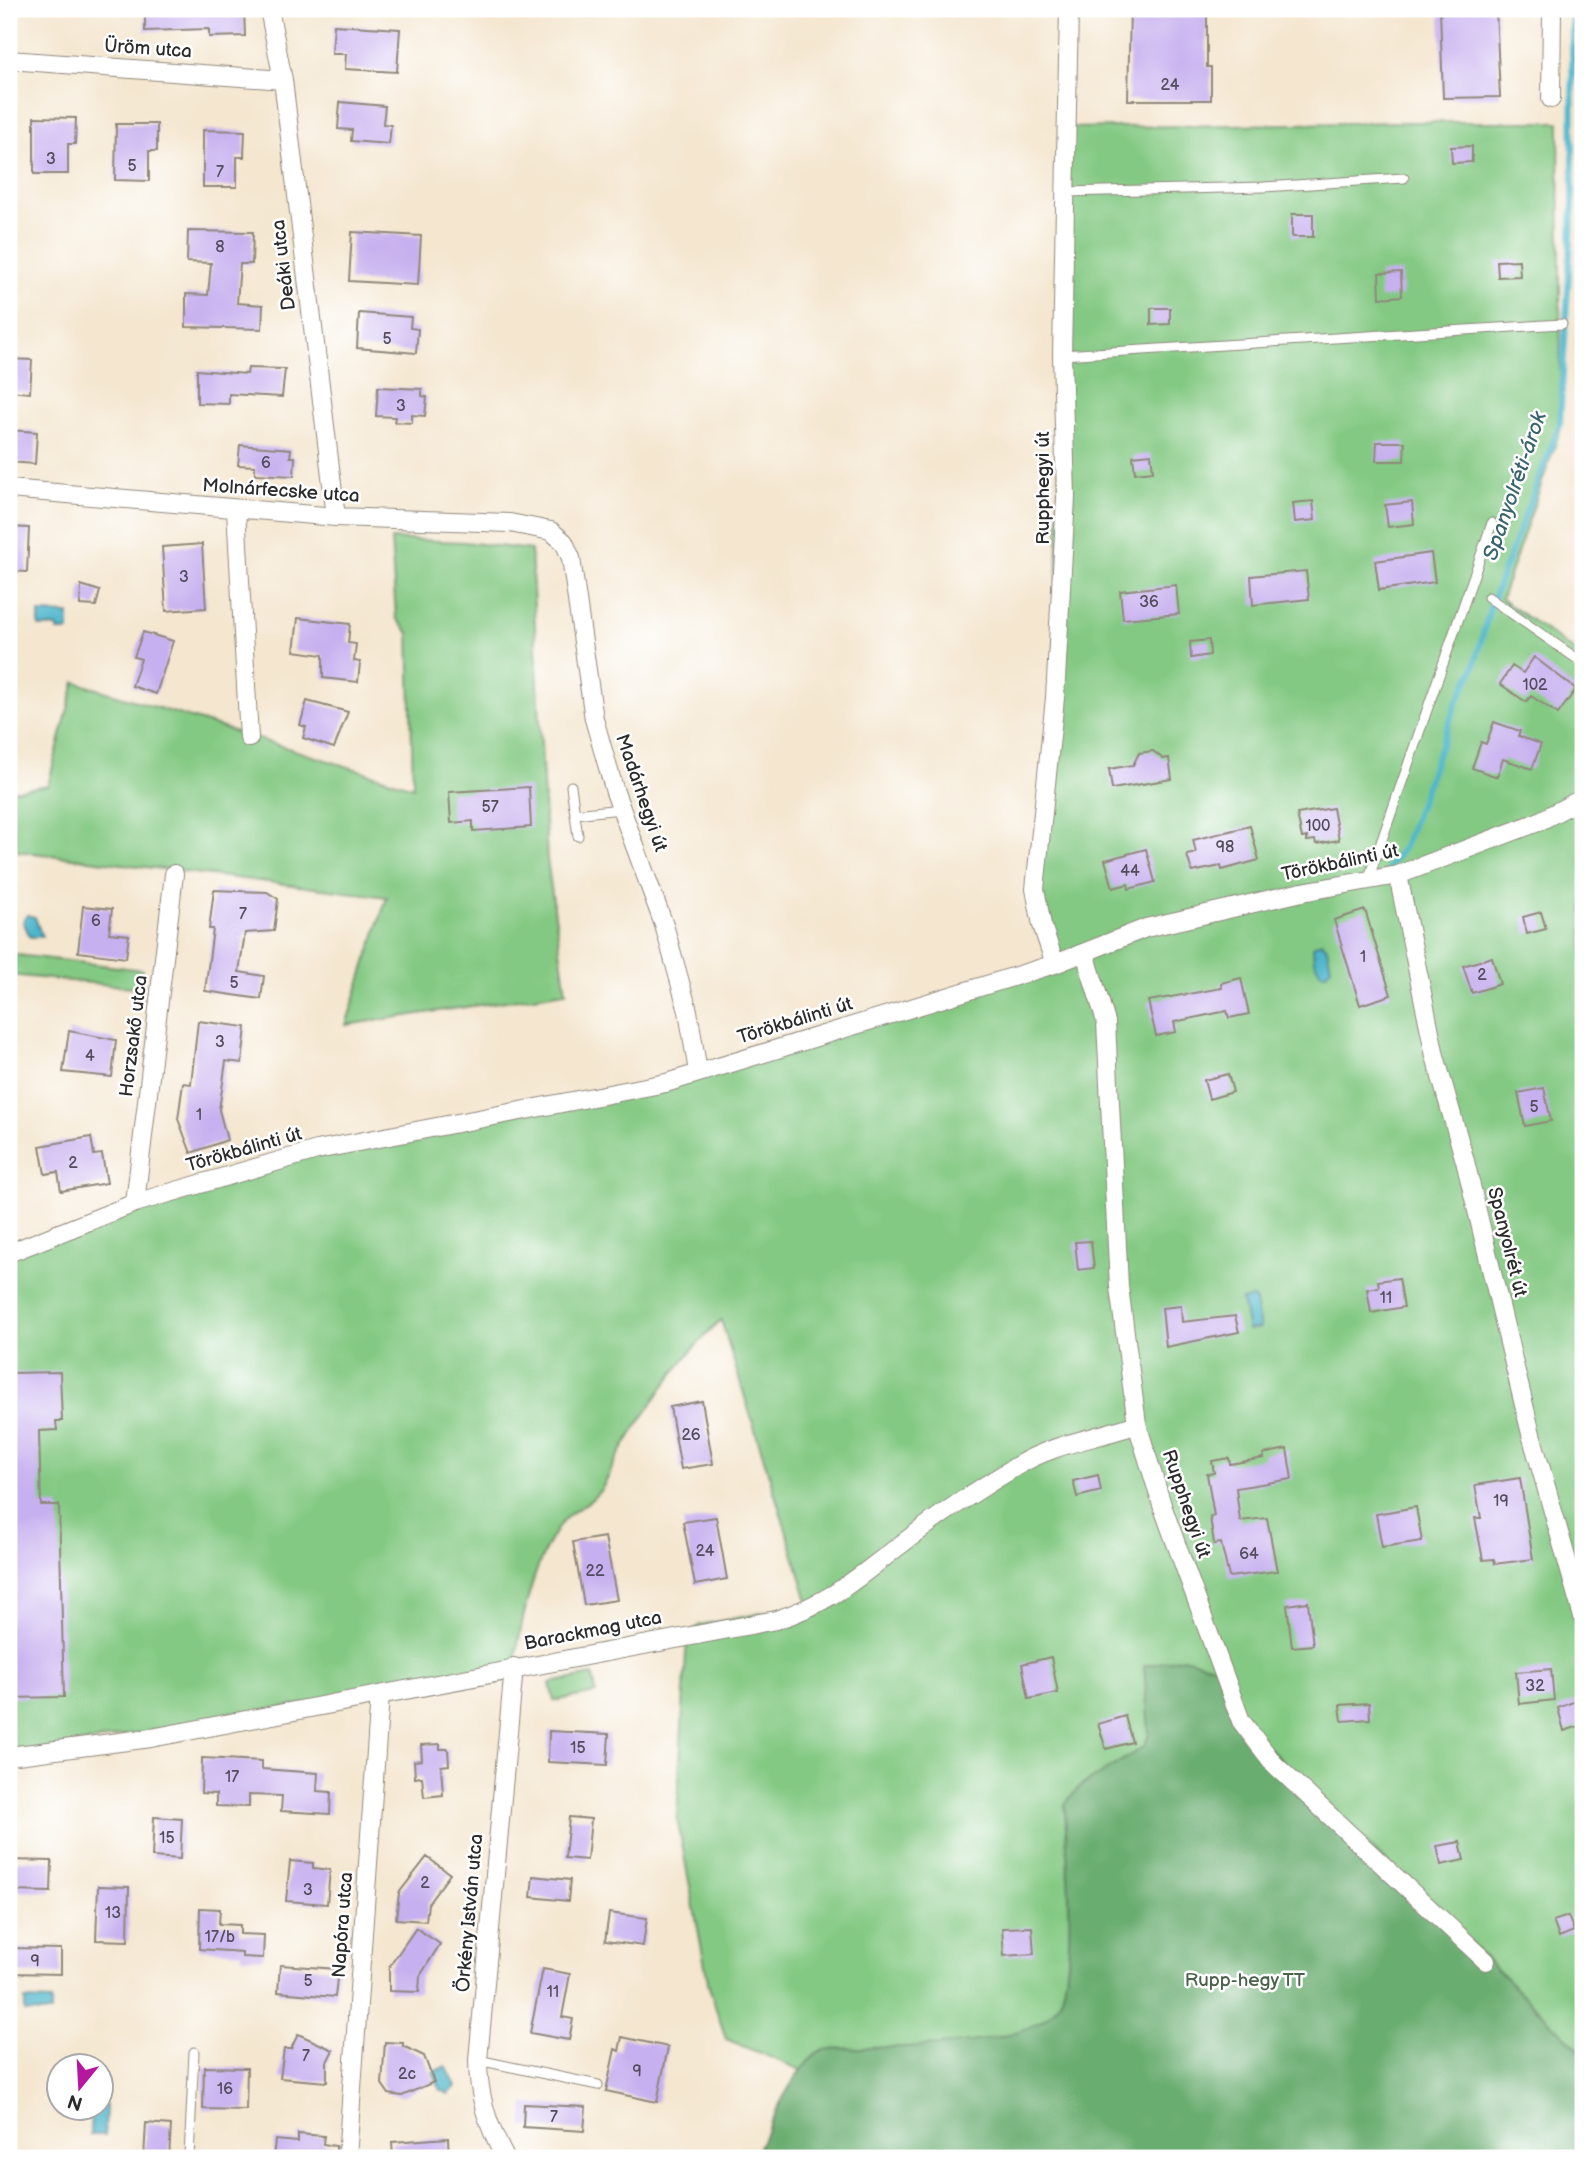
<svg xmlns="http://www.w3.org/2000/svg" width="1592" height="2167" font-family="'Balsamiq Sans',sans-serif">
<rect width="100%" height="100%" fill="#fff"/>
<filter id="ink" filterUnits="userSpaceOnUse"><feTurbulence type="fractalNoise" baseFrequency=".0143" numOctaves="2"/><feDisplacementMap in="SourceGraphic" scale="14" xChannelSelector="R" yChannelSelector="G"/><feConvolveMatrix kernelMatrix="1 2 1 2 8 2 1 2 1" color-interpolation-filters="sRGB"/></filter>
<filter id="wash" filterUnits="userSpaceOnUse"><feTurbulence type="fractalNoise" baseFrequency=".00686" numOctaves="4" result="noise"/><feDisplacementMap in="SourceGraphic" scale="28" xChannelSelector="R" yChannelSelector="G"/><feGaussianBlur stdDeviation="1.57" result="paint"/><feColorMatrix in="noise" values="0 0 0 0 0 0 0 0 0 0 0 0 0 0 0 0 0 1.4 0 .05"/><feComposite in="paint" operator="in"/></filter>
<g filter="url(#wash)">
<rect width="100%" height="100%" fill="#f4e6cf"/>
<path fill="#84c983" stroke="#587a57" stroke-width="2" d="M1403,122H1559L1561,428L1501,599L1583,657V2158H754L801,2070L726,2039L709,1987L677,1818L687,1635L700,1625L809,1604L721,1320C678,1361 650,1404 619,1455C612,1465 609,1478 602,1488C592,1504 573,1508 562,1522C532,1562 522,1619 514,1667L9,1756V1253L317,1150L666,1083L1055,964L1035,889L1055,698L1066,128Z
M391,539L464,542L531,550L547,859L566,992L346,1025L387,897L9,850V791L48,785L75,682L413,787L409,633L396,618Z
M9,954L143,970L142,988L9,975Z
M593,1675L596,1693L554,1701L550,1683Z"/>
<path fill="#6bad71" stroke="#4b6c4e" stroke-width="2" d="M1183,1658L1221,1668L1241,1721L1583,2053V2158H754C766,2131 795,2064 822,2051C831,2047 849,2049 859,2048C906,2046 1044,2051 1062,1996C1076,1951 1066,1855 1065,1804L1079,1787L1145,1746L1149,1733L1144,1666Z"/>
<path fill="#4db6cb" stroke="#3c707b" stroke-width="2" d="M39,613L69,614V631H58V627H39Z
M27,915L35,917L42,937H30L23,921Z
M1321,942L1327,948L1331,967L1325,974L1320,972L1314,960L1313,946Z
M1254,1298L1260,1328L1248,1330L1242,1300Z
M25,2000L51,2001V2013L25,2012Z
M446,2066L456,2086L449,2094L441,2090L433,2072Z
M102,2105H106L105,2135H90L91,2108Z"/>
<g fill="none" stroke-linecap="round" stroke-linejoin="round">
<path stroke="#4db6cb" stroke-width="6" d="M1388,868L1404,847L1456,704L1474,668L1491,604L1560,424L1573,203L1572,9"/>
</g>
<g id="blocks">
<path fill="#c7b0ef" d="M145,9H244L245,36L209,37V29L145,31Z
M1130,9H1207V67H1211V100H1128Z
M1440,9H1496L1500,97L1443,98Z
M334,25L400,29L397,72L345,69L346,54H332Z
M340,102L385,106L383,124L391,125L389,144L351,141L352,130L338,129Z
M34,117L76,118L75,144H68V174H34Z
M116,124H157V151H149V181L115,180Z
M203,130L245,131L244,157H237V187H203Z
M1472,146V162L1452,163L1451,147Z
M1292,214H1313V237H1292Z
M188,231L253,232L252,264H240L237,303L263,305L262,329L186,327V294L208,295L211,263L187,262Z
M352,232L421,236L418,285L349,281Z
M1519,260L1520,276L1498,277L1497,261Z
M1401,272L1402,296L1380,298L1379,273Z
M1151,308H1170V324L1151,325Z
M359,313L411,317L410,328L418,329L416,353L357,348Z
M9,359L32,360L30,393L9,391Z
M248,368L285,369L282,397L229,394V404L197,403V370L247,374Z
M378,387L422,389V396L427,397L425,416L412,415V423L394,422L395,417L376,416Z
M9,430L37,432L35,464L9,462Z
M1377,442H1405L1404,461H1376Z
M240,445L291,449L290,457H295L294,476L255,474V466L238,465Z
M1151,454L1153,471L1135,473L1133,456Z
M1313,501L1315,520L1295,522L1293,503Z
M1412,502L1414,524L1388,527L1385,505Z
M9,527L29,528L27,572L9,571Z
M202,544L206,608L166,611L162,547Z
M1431,553L1435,582L1379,590L1375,561Z
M1306,571L1309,599L1253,605L1251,576Z
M81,585L100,591L96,606L80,605Z
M1176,585L1179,614L1123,619L1120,591Z
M298,618L350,624L348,643L356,644L354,661L360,662L358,682L323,678V655L294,651Z
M143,632L173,641L156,694L132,686L141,659L134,657Z
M1209,640L1210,655L1191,658L1190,642Z
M1534,657L1576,689L1558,714L1531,696L1526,702L1500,684L1512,666L1523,673Z
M307,701L348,712L334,748L303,738L306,727L300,725Z
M1494,722L1520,731L1518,736L1541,744L1532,769L1503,759L1497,777L1472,768L1481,742L1486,744Z
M1153,751L1163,759L1169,758L1172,779L1112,789L1109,769L1133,765L1139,753Z
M529,787L531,827L473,831V821L451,823L449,792Z
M1333,808L1339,840L1316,844L1315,840L1307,841V837L1302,838L1297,814Z
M1250,826L1259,860L1222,870L1221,866L1192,872L1187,855L1196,853L1193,840Z
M1146,849L1155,882L1129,889L1128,884L1113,888L1105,860Z
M214,890L267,892L278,899L274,931L245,933L239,972L264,976L261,999L205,991L213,929H209Z
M83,906L112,909L109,933L129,935L126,958L78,952Z
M1365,910L1391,995L1360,1005L1334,920Z
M1541,912L1546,929L1527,934L1523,917Z
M1492,957L1500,984L1472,993L1463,966Z
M1241,978L1249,1014L1229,1018L1227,1011L1174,1022L1176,1032L1156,1036L1148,1001L1222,988L1221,983Z
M198,1021L246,1027L242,1063L226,1061L219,1110L227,1140L191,1153L178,1119L183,1083L191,1084Z
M69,1031L116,1040L112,1077L63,1072Z
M1228,1074L1233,1092L1209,1099L1204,1080Z
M1544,1088L1551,1121L1525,1126L1518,1093Z
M91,1137L94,1155L102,1154L107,1183L61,1191L58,1172L45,1174L40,1146Z
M1091,1241L1094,1268L1078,1270L1075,1242Z
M1399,1278L1404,1307L1371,1313L1367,1289L1379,1287L1378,1281Z
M1181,1306L1182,1322L1235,1316L1239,1332L1166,1347L1162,1308Z
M60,1372L62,1421H56L57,1430L39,1431L41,1505H59L64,1697L9,1698V1373Z
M702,1401L713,1464L681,1469L670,1407Z
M1287,1449L1292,1479L1236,1488L1240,1521L1267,1518L1277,1571L1229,1577L1221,1543L1214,1544L1210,1517L1214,1516L1207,1474L1214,1473L1212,1461L1229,1458L1230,1464L1264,1458L1263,1454Z
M1098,1475L1101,1491L1077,1497L1073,1481Z
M1520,1478L1533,1559L1495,1564L1494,1559L1483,1560L1475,1518H1481L1475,1485Z
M1416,1507L1422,1541L1382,1547L1376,1514Z
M716,1517L727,1579L695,1585L683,1522Z
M605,1537L617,1600L584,1605L573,1542Z
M1308,1602L1313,1645L1292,1647L1287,1605Z
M1051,1657L1058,1693L1029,1699L1022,1664Z
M1551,1669L1554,1700L1519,1704L1516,1672Z
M1583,1698V1725L1564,1731L1558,1708Z
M1369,1703L1370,1719L1342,1721L1340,1705Z
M1125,1716L1132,1742L1106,1749L1098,1724Z
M549,1731L609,1734L607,1765L548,1762Z
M440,1744V1749H448L449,1765L441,1766L443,1795L424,1797L422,1777L415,1778L414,1761L422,1760L421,1745Z
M202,1758L262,1761V1769L318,1773L317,1791L331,1792L330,1814L281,1811L282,1796L249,1795V1807L216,1806V1794L201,1793Z
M154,1817L182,1819L180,1859L152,1857Z
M569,1817L591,1819L587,1860L565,1858Z
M1460,1842L1464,1860L1441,1865L1437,1846Z
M427,1857L450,1874L428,1904L426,1921L396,1919L399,1893Z
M9,1860L52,1861L51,1892L10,1891Z
M290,1861L313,1863V1868L330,1870L327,1904L286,1901Z
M533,1876L570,1880L568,1901L531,1897Z
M98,1886L129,1887L128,1941L96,1940Z
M200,1908L220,1909L219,1924L240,1925V1934L264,1935L263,1958L242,1957V1952L199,1949Z
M609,1913L647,1918L643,1946L605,1941Z
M1568,1916L1574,1931L1559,1937L1553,1921Z
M1032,1927L1034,1954L1004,1956L1002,1928Z
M416,1928L440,1944L420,1976L419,1992L389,1991V1967Z
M9,1948L61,1949V1974L9,1973Z
M280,1965L338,1969L335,1997L278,1992Z
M543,1969L570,1974L562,2017L573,2019L569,2040L530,2033Z
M298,2034L333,2050L327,2062V2082L280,2078L284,2049H291Z
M622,2037L668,2047L657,2102L606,2091L615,2049L619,2051Z
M385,2042L403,2043V2046L424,2056L434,2082L402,2096L389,2094L382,2084Z
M204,2067L247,2068L246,2110L203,2109Z
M524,2104L586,2107L584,2131L523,2127Z
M146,2123L171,2125L169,2158H144Z
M298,2134L324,2136L323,2144L336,2146V2158H273L275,2140L298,2142Z
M448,2138L449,2158H393L392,2142Z"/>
</g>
</g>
<g filter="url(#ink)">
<use href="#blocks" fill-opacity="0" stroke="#90887d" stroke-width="2"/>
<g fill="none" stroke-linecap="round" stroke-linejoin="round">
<g stroke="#90887d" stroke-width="11">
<path id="lane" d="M1065,192L1264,187L1404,178
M1062,355L1562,324
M1488,597L1583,663
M571,786L578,836
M575,814L621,809
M1368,880L1492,523
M478,2060L598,2085
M189,2158L194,2052"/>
</g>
<g stroke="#90887d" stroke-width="20">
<path id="street" d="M269,9L283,80L336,517
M9,60L283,80
M1551,99L1552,9
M9,489L336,517L510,523L551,531L564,542L571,558L594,719L615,792L664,925L688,1011L698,1072
M236,510L249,738
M1398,875L1435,1056L1465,1161L1531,1434L1583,1617
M1085,953L1106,1022L1119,1287L1137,1424L1163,1508L1241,1721L1274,1764L1486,1961
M1055,964L1042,925L1035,889L1055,698L1066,497L1062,355L1069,9
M135,1203L174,874
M9,1253L135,1203L317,1150L666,1083L1055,964L1146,928L1302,892L1398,875L1538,822L1583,798
M9,1756L151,1738L776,1620C839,1600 864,1571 915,1534C948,1509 982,1487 1017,1466C1054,1443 1096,1439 1137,1424
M347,2158L380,1695
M505,2158C488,2126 478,2096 478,2060L514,1667"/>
</g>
<use href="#lane" stroke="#fff" stroke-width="9"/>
<use href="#street" stroke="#fff" stroke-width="18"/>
</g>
</g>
<g text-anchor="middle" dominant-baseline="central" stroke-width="5" stroke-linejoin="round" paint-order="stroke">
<g font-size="16" fill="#524c5c">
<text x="1170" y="85">24</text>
<text x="51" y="159">3</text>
<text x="132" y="166">5</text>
<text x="220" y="172">7</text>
<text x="220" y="247">8</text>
<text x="387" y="339">5</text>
<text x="401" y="406">3</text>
<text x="266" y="463">6</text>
<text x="184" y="577">3</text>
<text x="1149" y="602">36</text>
<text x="1535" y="685">102</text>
<text x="490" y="807">57</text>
<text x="1318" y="826">100</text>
<text x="1225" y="847">98</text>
<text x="1130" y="871">44</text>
<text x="243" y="914">7</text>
<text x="96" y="921">6</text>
<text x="1363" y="957">1</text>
<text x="1482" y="975">2</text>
<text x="234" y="983">5</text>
<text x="220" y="1042">3</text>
<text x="90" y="1056">4</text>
<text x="1534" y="1107">5</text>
<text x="199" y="1115">1</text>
<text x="73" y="1163">2</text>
<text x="1386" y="1298">11</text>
<text x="691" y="1435">26</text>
<text x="1501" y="1501">19</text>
<text x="705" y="1551">24</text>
<text x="1249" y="1554">64</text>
<text x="595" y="1571">22</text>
<text x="1535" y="1686">32</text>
<text x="578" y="1748">15</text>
<text x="232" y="1777">17</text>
<text x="167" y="1838">15</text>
<text x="425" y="1883">2</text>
<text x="308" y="1890">3</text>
<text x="113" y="1913">13</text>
<text x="220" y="1937">17/b</text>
<text x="35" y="1961">9</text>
<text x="308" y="1981">5</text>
<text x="553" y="1992">11</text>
<text x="306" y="2056">7</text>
<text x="637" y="2071">9</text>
<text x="407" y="2074">2c</text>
<text x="225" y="2089">16</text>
<text x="554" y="2117">7</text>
</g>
<g font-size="19" fill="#2b2b2b" stroke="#fff">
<text transform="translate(148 49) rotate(4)">Üröm utca</text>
<text transform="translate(284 265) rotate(-97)">Deáki utca</text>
<text transform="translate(1043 488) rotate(-90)">Rupphegyi út</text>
<text transform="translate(281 491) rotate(4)">Molnárfecske utca</text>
<text transform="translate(641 793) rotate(71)">Madárhegyi út</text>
<text transform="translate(1340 863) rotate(-12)">Törökbálinti út</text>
<text transform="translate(795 1021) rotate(-17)">Törökbálinti út</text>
<text transform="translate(134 1036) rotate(-83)">Horzsakő utca</text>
<text transform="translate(244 1150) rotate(-16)">Törökbálinti út</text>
<text transform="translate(1507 1242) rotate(76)">Spanyolrét út</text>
<text transform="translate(1186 1504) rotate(71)">Rupphegyi út</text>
<text transform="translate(593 1631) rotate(-11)">Barackmag utca</text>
<text transform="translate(470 1913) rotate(-85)">Örkény István utca</text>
<text transform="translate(343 1925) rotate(-86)">Napóra utca</text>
</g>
<g font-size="19" fill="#4a624a" stroke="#fff">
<text x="1245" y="1980">Rupp-hegy TT</text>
</g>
<g font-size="21" font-style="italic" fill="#39636b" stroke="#fff">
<text transform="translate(1515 486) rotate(-71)">Spanyolréti-árok</text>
</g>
</g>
<rect width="1592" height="2167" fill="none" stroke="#fff" stroke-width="35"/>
<g transform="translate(80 2087) rotate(198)"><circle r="33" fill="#ffffff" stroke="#aaaaaa" stroke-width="2"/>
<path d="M0-5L12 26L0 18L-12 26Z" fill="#b5179e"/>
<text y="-10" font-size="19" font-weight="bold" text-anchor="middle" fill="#2b2b2b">N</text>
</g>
</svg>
